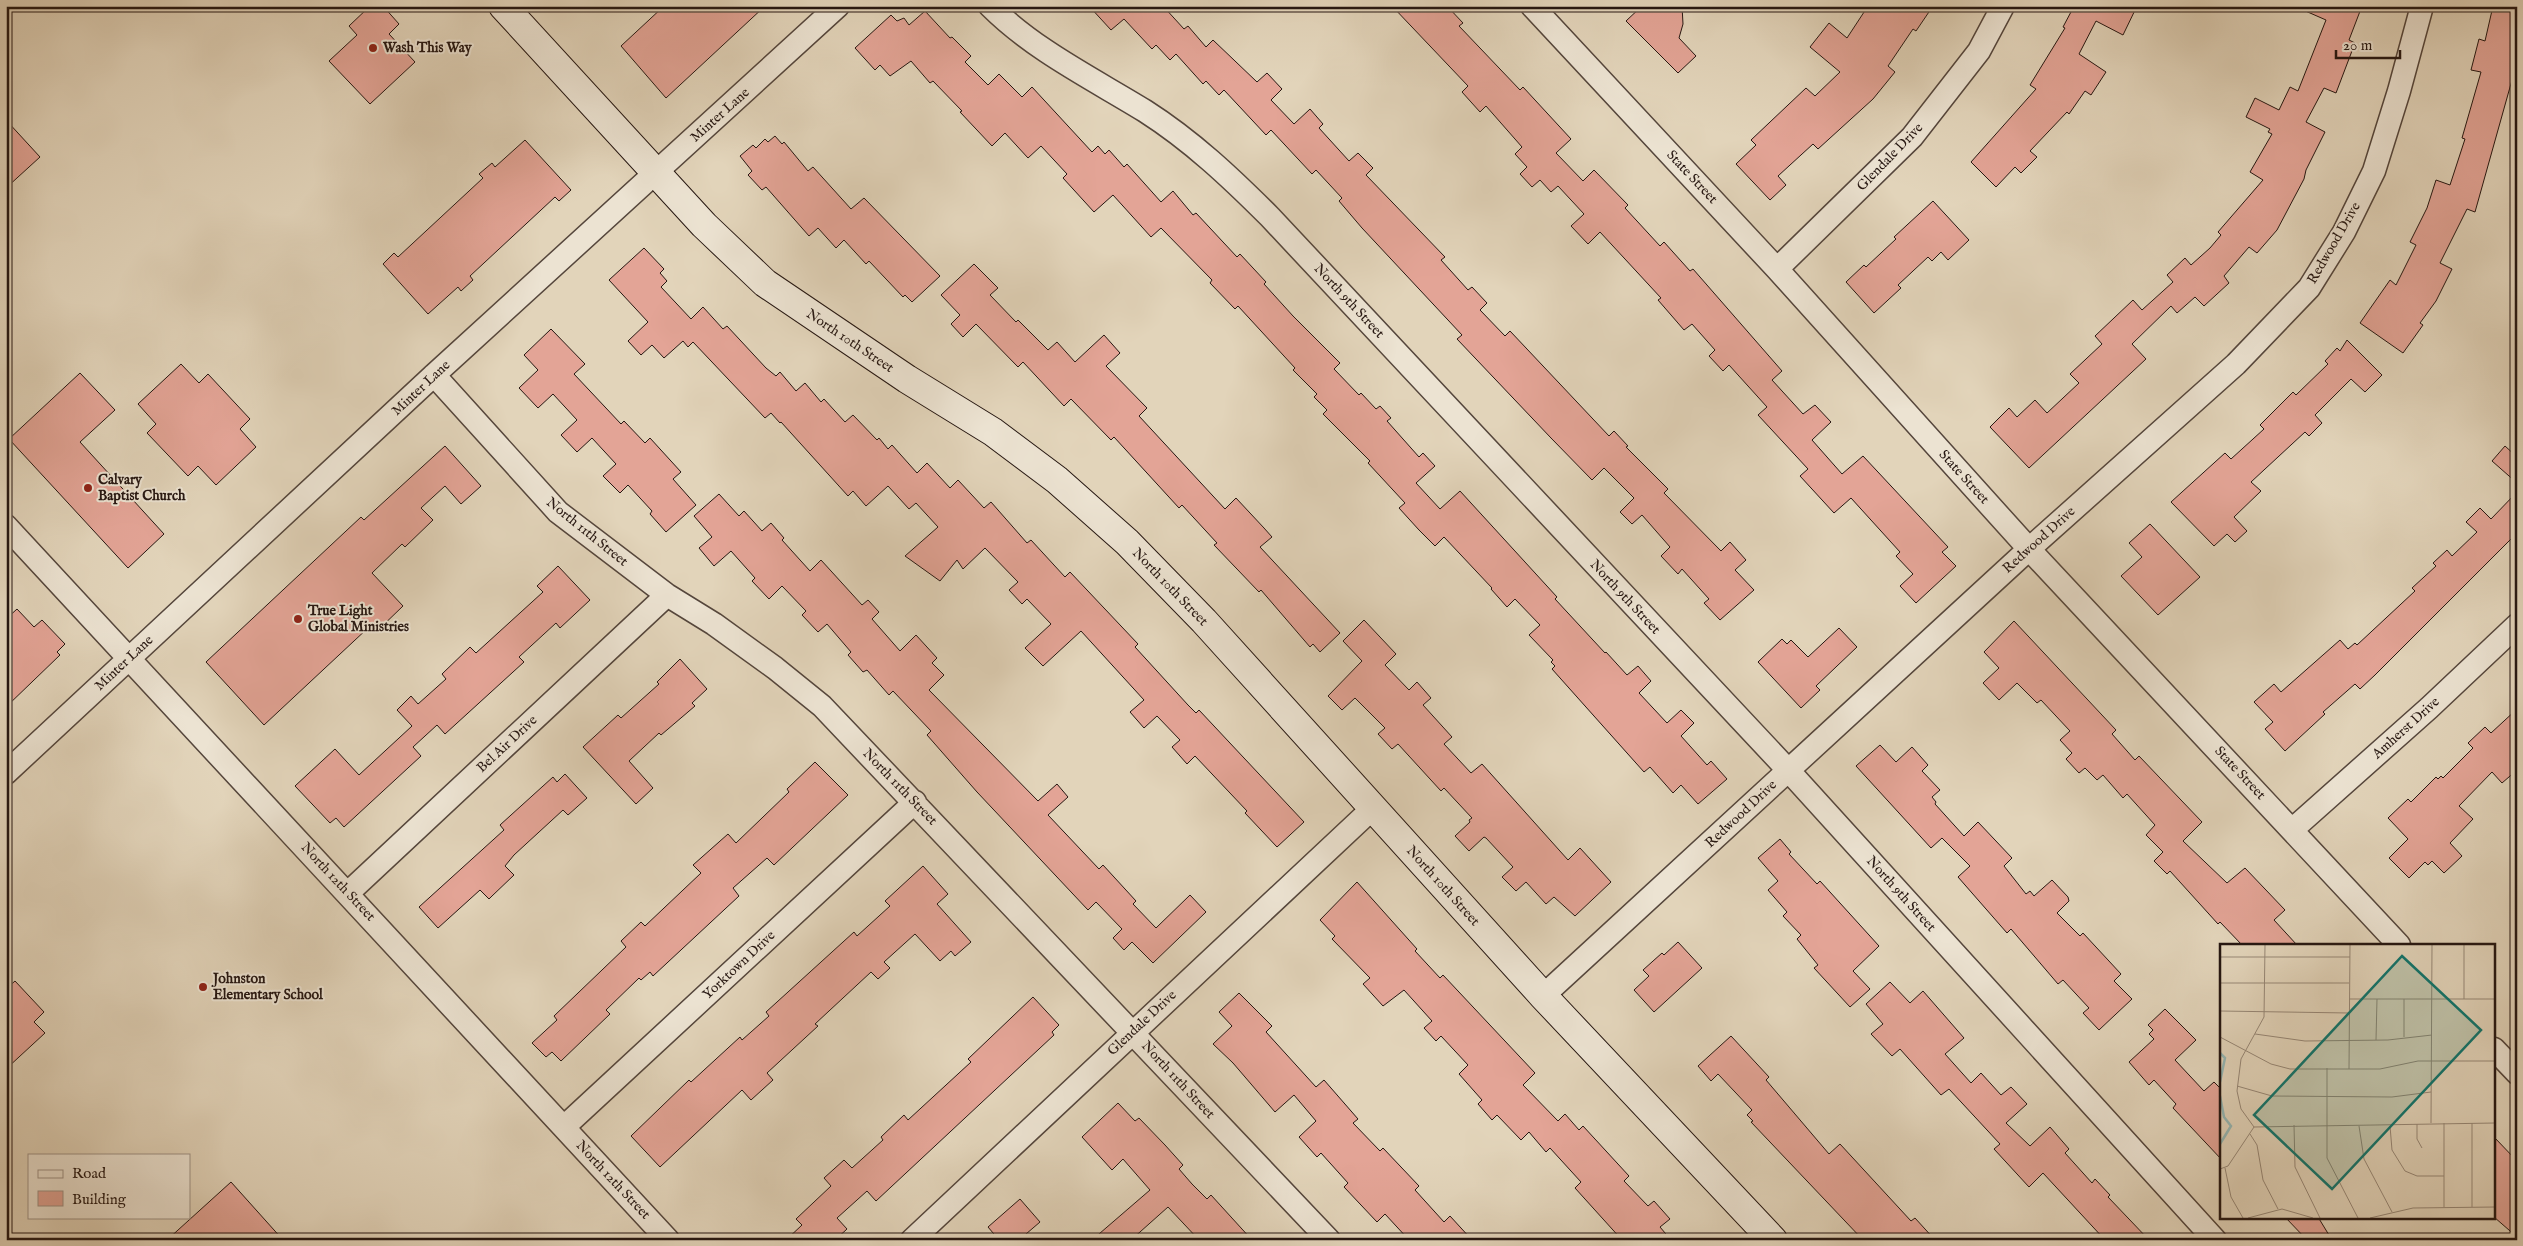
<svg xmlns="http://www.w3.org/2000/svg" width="2523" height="1246" font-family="'IM FELL English',serif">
<rect width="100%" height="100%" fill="#e2d4ba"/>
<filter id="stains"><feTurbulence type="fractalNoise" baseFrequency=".004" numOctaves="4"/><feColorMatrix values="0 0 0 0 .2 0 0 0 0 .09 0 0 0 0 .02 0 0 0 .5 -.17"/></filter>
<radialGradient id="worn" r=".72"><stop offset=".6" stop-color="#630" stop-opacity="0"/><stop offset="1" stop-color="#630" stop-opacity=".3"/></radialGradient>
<path fill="#e3a496" stroke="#261712" d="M370,6H383L399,24L389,34L415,62L370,104L329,61L357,35L349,26Z
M664,6H765L666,98L621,46Z
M1089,6H1163L1184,29L1188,26L1206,47L1213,40L1257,82L1267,73L1282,89L1271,100L1294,124L1310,109L1323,124L1319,128L1349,161L1358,153L1373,168L1366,175L1445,257L1441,260L1468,290L1472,287L1487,303L1480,310L1505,336L1510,331L1609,436L1614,431L1628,446L1626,447L1668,489L1664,493L1721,551L1730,542L1746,560L1735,570L1754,590L1720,620L1704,603L1709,599L1682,569L1678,574L1661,556L1670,547L1642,515L1632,524L1620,512L1634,498L1604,468L1592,480L1551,438L1457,339L1462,335L1362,228L1339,201L1342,198L1316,170L1312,174L1271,130L1266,135L1224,90L1219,95L1206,81L1203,84L1176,54L1170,60L1156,45L1152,49L1124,19L1111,30Z
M1392,6H1447L1463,23L1459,26L1520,90L1523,87L1571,139L1556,153L1583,181L1594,170L1628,205L1625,208L1660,246L1664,242L1690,271L1693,269L1782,371L1772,380L1803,414L1815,405L1831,422L1812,440L1842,474L1863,456L1948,547L1942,552L1956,566L1916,603L1900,586L1913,574L1896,556L1900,552L1851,498L1834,513L1800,476L1808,469L1758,415L1767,407L1729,365L1723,371L1709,356L1715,350L1692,324L1684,330L1658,300L1661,298L1600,232L1588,244L1571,226L1584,214L1558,186L1551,192L1540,180L1532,187L1520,174L1527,167L1515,154L1522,147L1486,106L1480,112L1462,92L1468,86Z
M1642,6H1682L1683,24L1679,38L1696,56L1678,73L1626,21Z
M1868,6H1933L1916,31L1913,29L1888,66L1895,72L1873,99L1818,149L1813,144L1778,176L1786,185L1770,200L1736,164L1756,145L1751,140L1806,88L1815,96L1840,72L1810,47L1829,23L1847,38Z
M2065,6H2137L2123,35L2096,21L2079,54L2106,72L2091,95L2085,91L2069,114L2067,112L2030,151L2037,157L2021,173L2015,167L1996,187L1971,162L2036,89L2030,85L2065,28L2063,27L2072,10Z
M2294,6H2362L2349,40L2355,43L2336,93L2324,88L2306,122L2325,132L2306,170L2304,179L2277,230L2257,253L2249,247L2224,276L2229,283L2204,306L2195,297L2177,313L2171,306L2132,344L2146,359L2029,468L1990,427L2009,408L2017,417L2035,400L2047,413L2079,383L2070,374L2102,344L2095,336L2133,300L2142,310L2173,282L2167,275L2185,258L2191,265L2210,248L2221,235L2218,232L2263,180L2250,172L2272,134L2268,132L2270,129L2246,117L2255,98L2279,110L2290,87L2298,91L2326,20Z
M2493,6H2517V43L2512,61L2517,62V81L2512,80L2475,212L2467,209L2440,263L2452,269L2436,301L2420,323L2423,325L2403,353L2360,323L2390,280L2396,285L2416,245L2410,242L2427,208L2436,180L2450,185L2465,139L2462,138L2481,72L2471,70L2479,39L2485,41Z
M925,11L950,38L952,37L971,56L965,62L988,85L999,74L1022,97L1032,87L1092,152L1098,146L1105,154L1109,150L1124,167L1127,164L1161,202L1173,191L1193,215L1196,213L1237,257L1240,254L1266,282L1264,284L1293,316L1340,363L1334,369L1359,395L1361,393L1376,409L1380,406L1391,418L1387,421L1419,457L1423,453L1435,466L1416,483L1440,509L1460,491L1557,597L1555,599L1605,653L1606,652L1627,675L1638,666L1651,681L1639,693L1667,723L1681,710L1694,723L1681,736L1707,765L1711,761L1727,779L1698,804L1681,785L1673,793L1650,767L1644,772L1552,669L1555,666L1551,662L1553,660L1529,635L1540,625L1515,599L1507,607L1491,589L1492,588L1444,537L1435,546L1419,530L1399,508L1405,503L1368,463L1370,461L1323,414L1327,410L1314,397L1317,394L1293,370L1295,368L1238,306L1235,309L1210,283L1212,280L1161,228L1151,237L1113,195L1094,212L1063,178L1067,174L1041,146L1028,158L1005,133L992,146L960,112L962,111L933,81L930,83L911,61L890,76L880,65L875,70L855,48L891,15L897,21L904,18L909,25Z
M6,120L40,157L6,188Z
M775,136L782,144L784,142L808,171L813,167L851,209L864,198L940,276L912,302L905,295L903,297L869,261L866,264L844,240L836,248L818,228L809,236L766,187L762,190L748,175L752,171L740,156L753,145L756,148L765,139L768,142Z
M525,140L571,190L559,201L555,197L470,276L473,280L461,291L458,287L428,314L383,264L394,253L398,257L483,178L479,174L492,163L495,167Z
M1933,201L1969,240L1948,260L1941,252L1932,261L1928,257L1898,285L1901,288L1874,313L1846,282L1864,265L1866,267L1896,239L1894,237Z
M644,248L664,269L660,273L667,281L661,287L691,319L703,307L723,329L727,326L766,368L776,376L780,372L796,391L805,383L821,402L824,399L845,422L853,415L877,440L879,438L888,449L892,445L917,473L927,463L950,488L958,480L984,508L991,502L1027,543L1031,540L1065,577L1070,572L1138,644L1135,647L1188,705L1196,713L1199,710L1304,822L1277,847L1245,813L1247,811L1195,756L1187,764L1172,747L1180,740L1157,716L1144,728L1130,712L1144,700L1081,631L1043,666L1025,648L1051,624L1027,599L1022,604L1009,590L1018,582L985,548L963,569L957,560L940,581L905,556L938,527L916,503L909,509L888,486L866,506L853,491L848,496L781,422L780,423L771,413L765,418L693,342L688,347L683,341L664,358L652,345L641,355L628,341L648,322L609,280Z
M974,264L998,288L990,295L1016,322L1018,320L1048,350L1057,342L1075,362L1104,335L1120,353L1106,366L1147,408L1139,416L1225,509L1236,498L1264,528L1272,537L1260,547L1340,633L1320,652L1313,644L1310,647L1261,590L1259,592L1214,545L1217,543L1182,505L1179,508L1114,437L1111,440L1071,399L1064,406L1023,362L1018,367L976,324L963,337L951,324L960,315L941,295Z
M551,329L585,364L574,374L621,424L624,421L645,443L650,438L681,472L673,479L696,505L666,532L650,514L652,511L628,485L620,493L603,476L616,464L592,438L577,452L561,435L577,420L553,394L538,408L519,388L538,370L524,355Z
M2347,340L2382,375L2365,392L2351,379L2315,415L2322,423L2309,436L2305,432L2251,482L2261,491L2234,517L2247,531L2235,542L2227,534L2214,546L2171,502L2225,453L2231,459L2264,429L2260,425L2293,392L2296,395L2328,364L2325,361L2337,348L2340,351Z
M181,364L199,383L208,374L250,419L240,429L256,447L216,485L198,466L188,476L147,433L156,424L138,404Z
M80,373L115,410L80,442L164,534L128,568L9,439Z
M445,446L481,486L461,504L445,486L421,508L433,520L405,547L402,544L372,573L403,606L375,633L369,627L264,725L206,662L361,517L364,520Z
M2505,446L2517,457V483L2492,461Z
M2517,492V533L2375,675L2360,689L2355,684L2323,712L2325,714L2285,751L2265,729L2273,722L2254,702L2274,684L2281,692L2340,640L2348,649L2355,643L2357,645L2415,591L2412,588L2436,566L2433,563L2447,550L2452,556L2477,532L2466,522L2480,508L2491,519Z
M719,494L739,516L744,511L762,531L771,523L784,538L782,540L810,571L821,560L862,605L868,600L879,612L872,619L900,651L916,635L937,658L932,663L944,675L929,690L1038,801L1057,784L1068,797L1048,815L1099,869L1103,865L1136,901L1133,904L1156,928L1190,895L1206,912L1153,963L1132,942L1124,950L1113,938L1122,929L1096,902L1088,910L977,792L927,735L931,731L893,691L889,695L867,670L863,672L848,655L851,652L827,624L818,632L802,615L806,611L782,586L769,599L752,581L755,578L731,551L714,566L699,548L712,537L694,516Z
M2150,524L2200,577L2158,615L2121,576L2142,557L2129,543Z
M558,566L590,600L560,628L556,623L519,657L524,662L445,734L437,725L413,747L421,756L344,827L336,818L330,823L295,786L335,749L359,775L412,726L397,710L411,696L418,704L446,679L442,674L470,647L476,653L543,592L537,586Z
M17,609L34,627L42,620L65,644L57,652L60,655L6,707V619Z
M1364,620L1396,654L1385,665L1409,690L1417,682L1431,698L1423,705L1452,737L1444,744L1471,773L1482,764L1568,860L1580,848L1611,882L1575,916L1554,897L1546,904L1526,882L1516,891L1502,877L1513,867L1486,838L1484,837L1469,851L1455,836L1470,822L1469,820L1472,818L1444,788L1441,791L1398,744L1392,749L1378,734L1385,728L1355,698L1342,710L1328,696L1362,661L1343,641Z
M2014,621L2116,730L2112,734L2135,760L2139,756L2202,822L2183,841L2227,883L2245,868L2285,910L2274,920L2297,945H2242L2220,922L2218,924L2170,871L2167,874L2154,861L2163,852L2146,835L2155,825L2127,794L2123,798L2103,775L2097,780L2085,768L2079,773L2066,759L2072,753L2060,740L2070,731L2041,700L2037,703L2017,683L1999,700L1983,683L1999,668L1984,652Z
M1839,628L1857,647L1816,686L1820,690L1801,708L1758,662L1782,639L1787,644L1791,640L1808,657Z
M680,659L707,689L692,703L695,706L661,735L659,733L629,761L653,788L636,804L583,747L618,715L621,718L659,684L657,682Z
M2517,709V770L2502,783L2492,772L2459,806L2473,819L2450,843L2462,856L2444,873L2432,861L2428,865L2425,862L2409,878L2389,858L2408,839L2388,818L2408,799L2411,802L2436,777L2438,779L2441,776L2443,778L2473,748L2468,743L2485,727L2491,733Z
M1880,745L1896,762L1912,747L1928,765L1922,771L1940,790L1932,797L1936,802L1935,804L1964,836L1978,822L2012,858L2004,866L2026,894L2030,891L2034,896L2052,880L2068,897L2069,901L2057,913L2080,936L2083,933L2121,974L2114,981L2132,999L2099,1030L2083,1013L2089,1008L2063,980L2058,984L2011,929L2007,933L1958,877L1970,866L1942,838L1931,848L1856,766Z
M815,762L848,795L774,865L767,858L733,888L739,896L653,976L650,972L641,980L639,978L606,1010L610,1014L561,1061L552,1052L546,1057L532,1043L557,1020L554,1016L626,947L621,941L641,922L645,926L701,873L693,865L728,834L736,843L789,792L787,789Z
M565,774L587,798L568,815L563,810L514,855L505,866L514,875L492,896L489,899L480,890L438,928L419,907L504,830L500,825L553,777L557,782Z
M1780,839L1791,852L1789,854L1817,884L1820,881L1879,946L1853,971L1870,989L1850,1007L1814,968L1818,965L1797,939L1801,935L1783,916L1787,912L1768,890L1778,881L1758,858Z
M923,866L948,894L937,904L971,942L955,956L951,951L940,961L915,934L884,962L890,968L878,979L871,972L815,1024L818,1026L767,1073L773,1080L751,1100L742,1090L660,1167L631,1136L689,1080L691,1082L740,1037L742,1040L769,1016L766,1012L854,932L857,936L890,906L885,901Z
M1357,882L1417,949L1415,951L1440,978L1443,975L1535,1073L1523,1085L1558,1121L1565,1114L1579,1130L1583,1126L1629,1176L1624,1181L1648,1206L1654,1201L1670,1219L1660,1227L1671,1240H1622L1575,1188L1581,1182L1550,1148L1546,1152L1529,1132L1521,1140L1497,1115L1492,1120L1478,1104L1482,1100L1459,1074L1468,1065L1441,1036L1436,1041L1424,1028L1432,1021L1404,990L1383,1006L1363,984L1370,978L1332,939L1335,936L1320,920Z
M1678,942L1702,968L1654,1012L1634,990L1649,976L1643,970L1662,953L1664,955Z
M15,981L44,1012L34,1022L45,1033L6,1069V989Z
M1890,982L1910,1003L1923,991L1964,1038L1945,1054L1971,1083L1981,1073L2001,1095L2011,1087L2027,1104L2006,1123L2030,1146L2050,1127L2069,1149L2065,1153L2092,1183L2095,1179L2110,1195L2108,1197L2149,1240H2105L2043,1173L2029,1187L1994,1149L2000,1144L1949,1089L1941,1095L1900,1049L1892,1056L1871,1034L1883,1024L1866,1004Z
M1239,993L1272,1026L1266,1032L1316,1087L1324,1080L1358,1119L1353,1123L1380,1151L1383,1148L1419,1186L1415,1190L1444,1222L1450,1216L1472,1240H1409L1385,1214L1377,1222L1344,1187L1348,1183L1321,1153L1317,1157L1299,1137L1316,1121L1294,1095L1275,1112L1233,1063L1213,1044L1232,1026L1219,1012Z
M1033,997L1059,1025L1052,1032L1054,1035L876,1201L867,1191L837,1218L847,1229L835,1240H786L802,1225L796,1219L831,1186L824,1178L844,1160L852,1168L883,1140L881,1137L904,1115L908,1120L971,1062L968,1059Z
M2165,1009L2196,1040L2175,1060L2204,1091L2214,1082L2222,1090V1160L2173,1108L2176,1104L2154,1080L2149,1085L2129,1062L2154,1039L2149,1034L2153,1030L2148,1025Z
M1731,1036L1769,1077L1766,1080L1829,1154L1840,1144L1911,1221L1915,1218L1935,1240H1863L1751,1122L1753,1121L1747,1115L1752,1110L1718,1074L1711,1081L1698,1066Z
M1118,1103L1135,1121L1139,1118L1165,1145L1183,1165L1179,1169L1192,1184L1207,1199L1211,1195L1252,1240H1199L1168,1207L1131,1240H1092L1150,1190L1123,1159L1112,1170L1082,1137Z
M2494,1137L2517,1161V1237L2494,1217Z
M231,1182L283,1240H167Z
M1020,1199L1040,1222L1019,1240H999L988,1227Z
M2285,1217H2318L2332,1240H2307Z"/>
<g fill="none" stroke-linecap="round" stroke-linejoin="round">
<g stroke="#55463c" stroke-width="25">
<path id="street" d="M990,6C1034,50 1093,79 1145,111C1192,141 1231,178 1270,217L1788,770L2215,1240
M1532,6L1777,269L2029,549L2399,945
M1777,269L1912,137L1979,51L2003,6
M434,375L558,512L667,595L714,624L775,668L822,706L1329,1240
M6,526L668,1240
M6,773L434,375L838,6
M2293,829L2429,708L2517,625
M348,893L667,595
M1543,996L2029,549L2236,364L2309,288L2344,232L2374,171L2399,91L2422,6
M2494,1049L2517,1073
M564,1127L915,802
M912,1240L1373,808"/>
</g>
<g stroke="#261712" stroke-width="30">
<path id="secondary" d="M503,6L704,225L765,283L907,379L993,432L1057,480L1127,542L1204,621L1543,996L1773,1240"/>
</g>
<use href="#street" stroke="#ece3d2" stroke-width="22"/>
<use href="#secondary" stroke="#ece3d2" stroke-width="28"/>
</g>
<g fill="#8f2418" stroke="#ece3d2" stroke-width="2">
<circle cx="373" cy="48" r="5"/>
<circle cx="88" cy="488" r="5"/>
<circle cx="298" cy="619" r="5"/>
<circle cx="203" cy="987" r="5"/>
</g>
<g text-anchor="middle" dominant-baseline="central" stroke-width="4" stroke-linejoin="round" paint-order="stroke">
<g font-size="14" font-weight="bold" fill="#261712" stroke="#ece3d2" text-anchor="start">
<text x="383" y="48">Wash This Way</text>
<text x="98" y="480">Calvary<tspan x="98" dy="16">Baptist Church</tspan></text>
<text x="308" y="611">True Light<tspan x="308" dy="16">Global Ministries</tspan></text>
<text x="213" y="979">Johnston<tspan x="213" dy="16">Elementary School</tspan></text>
</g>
<g font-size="14" fill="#261712" stroke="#ece3d2">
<text transform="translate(720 115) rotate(-42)">Minter Lane</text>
<text transform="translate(1890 157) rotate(-46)">Glendale Drive</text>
<text transform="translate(1692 177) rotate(47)">State Street</text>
<text transform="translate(2334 243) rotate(-60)">Redwood Drive</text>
<text transform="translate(1349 301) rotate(47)">North 9th Street</text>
<text transform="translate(850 341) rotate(34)">North 10th Street</text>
<text transform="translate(421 388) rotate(-43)">Minter Lane</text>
<text transform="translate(1964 477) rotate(48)">State Street</text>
<text transform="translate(587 532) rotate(39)">North 11th Street</text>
<text transform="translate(2039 540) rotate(-42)">Redwood Drive</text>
<text transform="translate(1170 587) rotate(46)">North 10th Street</text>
<text transform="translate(1625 597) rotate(47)">North 9th Street</text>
<text transform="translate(124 663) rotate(-43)">Minter Lane</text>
<text transform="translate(2406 728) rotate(-42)">Amherst Drive</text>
<text transform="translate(507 744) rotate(-43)">Bel Air Drive</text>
<text transform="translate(2240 773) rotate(47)">State Street</text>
<text transform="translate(900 787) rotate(46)">North 11th Street</text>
<text transform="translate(1741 814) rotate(-43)">Redwood Drive</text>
<text transform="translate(338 882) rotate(47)">North 12th Street</text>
<text transform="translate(1443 886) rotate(48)">North 10th Street</text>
<text transform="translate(1901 894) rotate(48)">North 9th Street</text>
<text transform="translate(739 965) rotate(-43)">Yorktown Drive</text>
<text transform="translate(1142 1023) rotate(-43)">Glendale Drive</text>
<text transform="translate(1178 1080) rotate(47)">North 11th Street</text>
<text transform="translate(613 1180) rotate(47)">North 12th Street</text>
</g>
</g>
<g transform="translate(2220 944)">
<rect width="275" height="275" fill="#e2d4ba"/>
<path fill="none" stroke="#95b7b4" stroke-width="2.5" d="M0,109L5,114L0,138M0,152L4,173L11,182L0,200"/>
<path fill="none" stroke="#978877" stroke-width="1" d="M275,1V83M0,13H130M0,39H129M129,55H275M184,55V93M244,55V1M0,67L129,69M35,90L85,97L168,96L212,91M0,93L51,120L70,125H160L198,117H275M156,96L157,55M107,124V214L138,274M129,125L130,1M17,142L52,152L172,153L211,148M211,179L212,1M197,180V195L202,204M74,181L75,223L100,274M139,182L144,215L172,268M170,182L172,206L185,227L197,232H224M34,183L275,179M30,190L37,201L43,236L58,265M5,224L11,253L23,274M0,225L8,222L34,183L21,165L17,147L21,115L44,73L45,1M224,263V179M252,263V179M28,274L62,265L93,274M150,274L193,264L275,263"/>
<path fill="#0f766e" fill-opacity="0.15" stroke="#0f766e" stroke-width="2.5" d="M182,12L261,86L112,245L34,171Z"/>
<rect width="275" height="275" fill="none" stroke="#261712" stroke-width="2.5"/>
</g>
<rect width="2523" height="1246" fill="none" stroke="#e2d4ba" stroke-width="25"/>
<rect x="8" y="8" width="2508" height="1231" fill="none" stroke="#261712" stroke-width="2.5"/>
<rect x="12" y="12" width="2498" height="1221" fill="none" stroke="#261712"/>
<rect x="28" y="1154" width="162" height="65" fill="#ece3d2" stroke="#9d9185"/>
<rect x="38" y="1170" width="25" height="8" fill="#ece3d2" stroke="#9d9185"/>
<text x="72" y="1178" font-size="15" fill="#261712">Road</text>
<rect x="38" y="1191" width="25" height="15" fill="#e3a496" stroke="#9d9185"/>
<text x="72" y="1204" font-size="15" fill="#261712">Building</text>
<path d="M2336 50v8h64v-8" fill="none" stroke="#261712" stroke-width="2.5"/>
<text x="2343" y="50" font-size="15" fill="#261712" stroke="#ece3d2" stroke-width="4" paint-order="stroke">20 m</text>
<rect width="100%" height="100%" filter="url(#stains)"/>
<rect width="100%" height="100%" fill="url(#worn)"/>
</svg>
